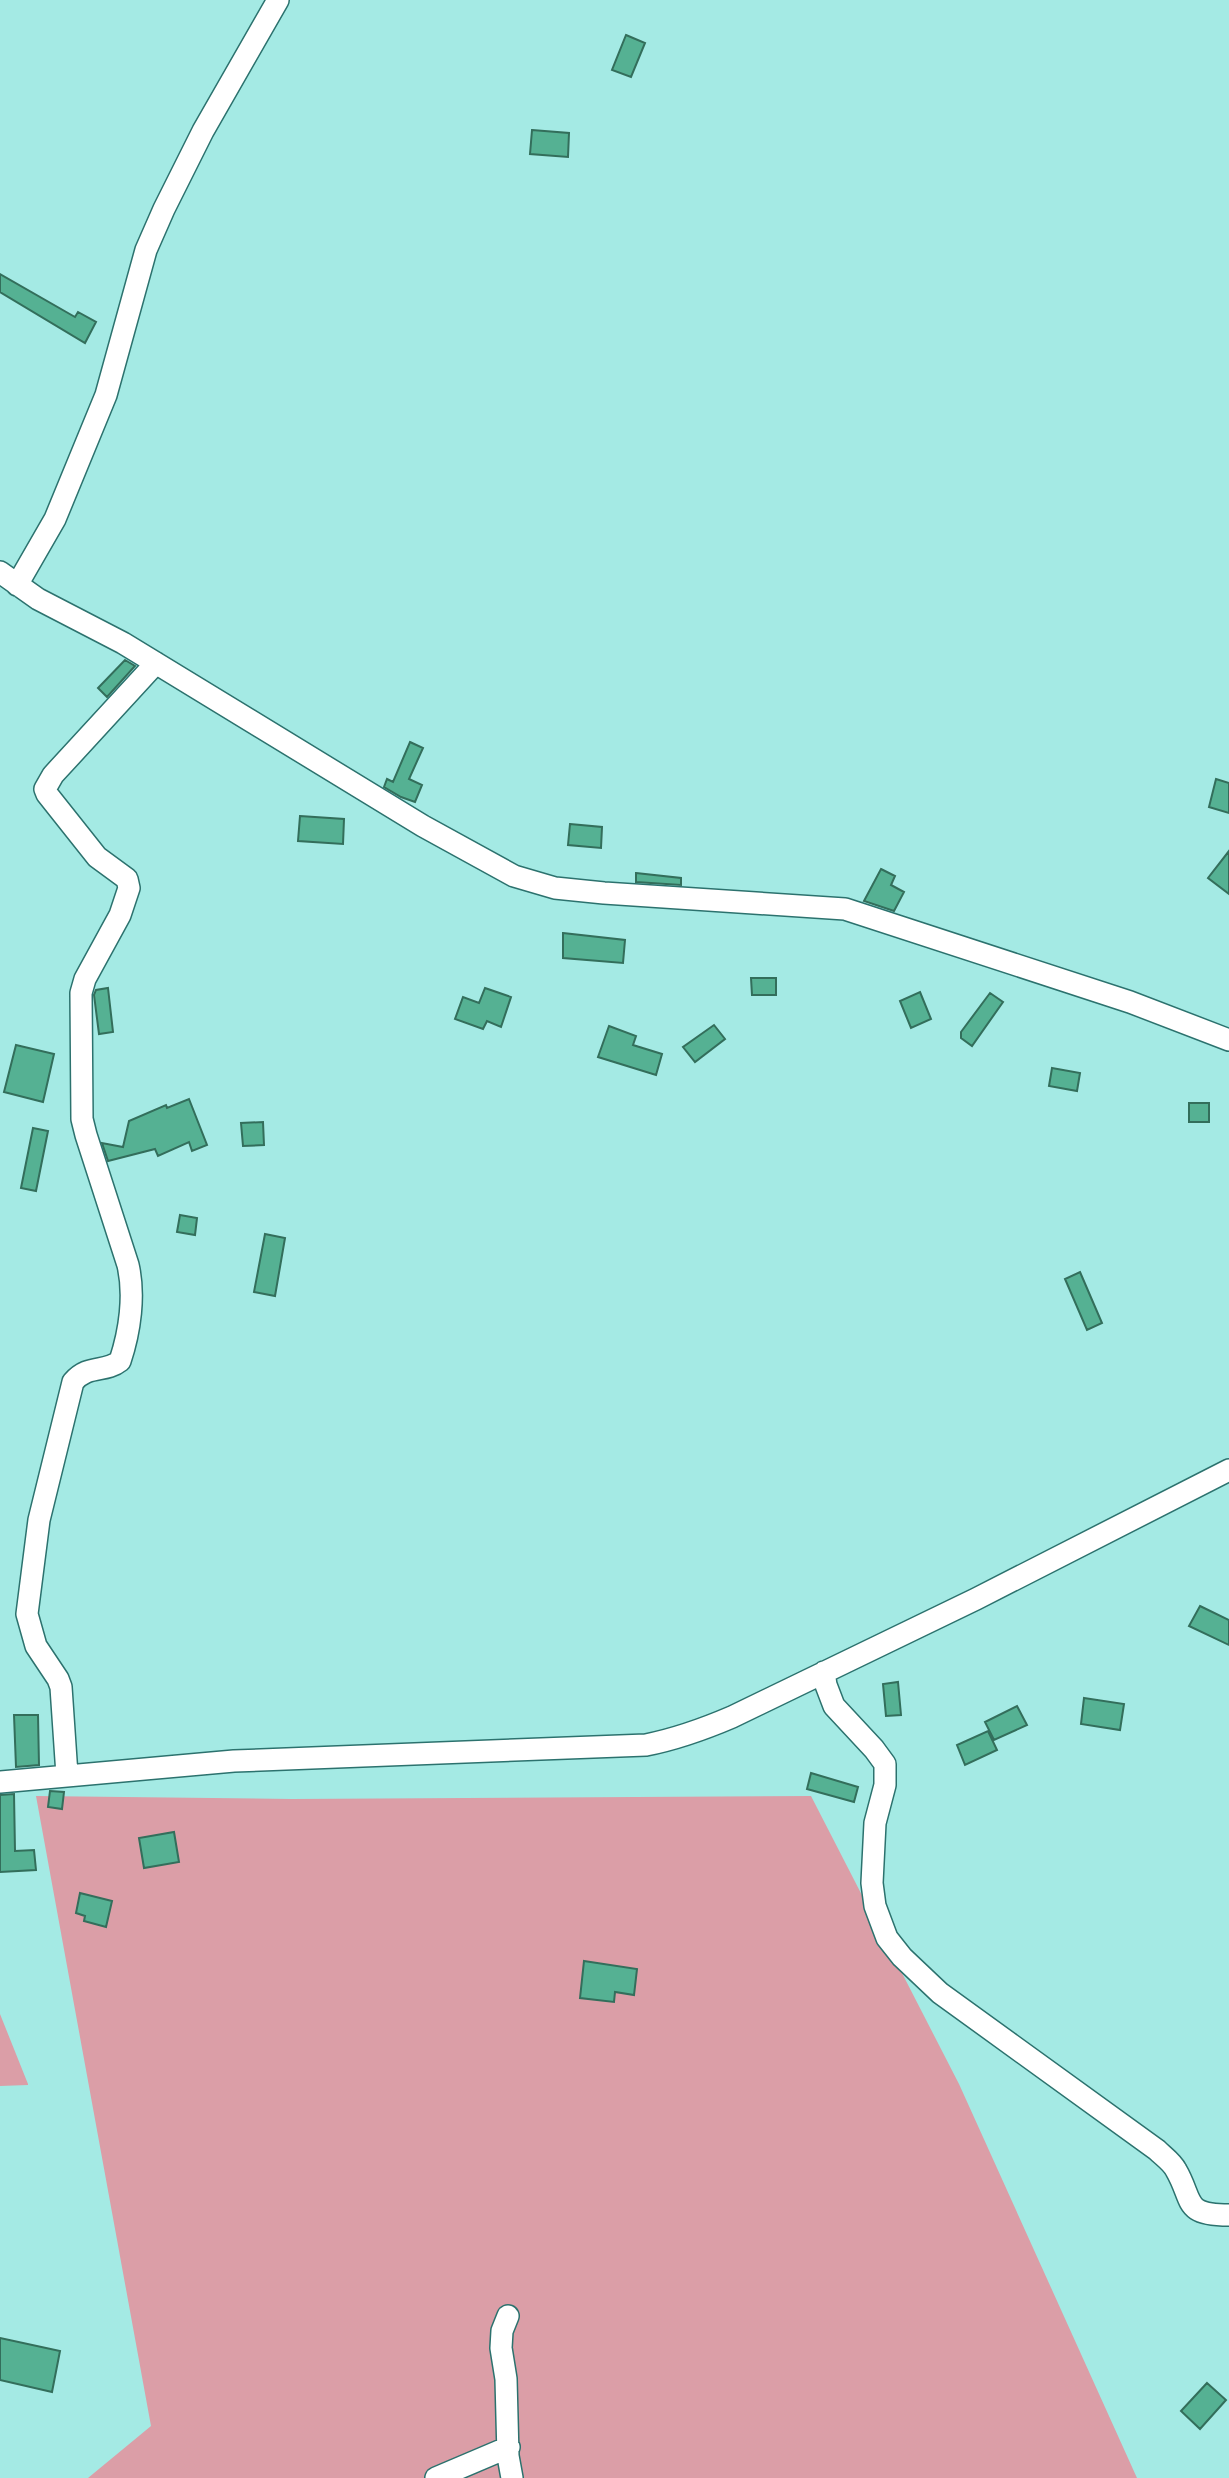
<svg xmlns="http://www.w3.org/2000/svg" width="1229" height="2478" font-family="Barlow,sans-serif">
<rect width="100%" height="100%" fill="#a4eae4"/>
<path fill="#db9ea7" d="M36,1796L292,1799L811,1796L959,2084L1137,2478H88L151,2426Z
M0,2014L28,2084V2085L0,2086Z"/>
<path fill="#55b193" stroke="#336e5b" stroke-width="2" d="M626,35L645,43L631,77L612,70Z
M532,130L569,133L568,157L530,154Z
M0,274L75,317L78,312L96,322L85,343L0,292Z
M125,660L135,666L107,697L98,688Z
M410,742L423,748L409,779L422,785L415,802L401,797L384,787L387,779L393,782Z
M1216,779L1229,783V813L1209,807Z
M300,816L344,819L343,844L298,841Z
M570,824L602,827L601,848L568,845Z
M1229,851V894L1208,878Z
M881,869L895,876L891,885L904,892L894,911L864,901Z
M636,873L681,878V885L636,882Z
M563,933L625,940L623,963L563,958Z
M751,978H776V995H752Z
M108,988L113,1032L99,1034L94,995L96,990Z
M485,988L511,997L501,1027L487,1021L483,1029L455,1019L463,997L479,1003Z
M920,992L931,1019L911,1028L900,1001Z
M990,993L1003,1002L972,1046L961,1038V1032Z
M714,1025L725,1039L695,1062L683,1047Z
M609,1026L636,1036L633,1045L662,1054L656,1075L598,1057Z
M16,1045L54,1054L43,1102L4,1092Z
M1052,1068L1080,1073L1077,1091L1049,1086Z
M189,1099L207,1145L192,1151L189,1142L158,1156L155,1149L108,1161L102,1143L123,1147L129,1121L166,1105L167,1108Z
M1189,1103H1209V1122H1189Z
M263,1122L264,1145L243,1146L241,1123Z
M33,1128L48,1131L36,1191L21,1188Z
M180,1215L197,1218L195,1235L177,1232Z
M265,1234L285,1238L275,1296L254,1292Z
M1080,1272L1102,1323L1087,1330L1065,1279Z
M1200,1606L1229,1620V1645L1189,1626Z
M898,1682L901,1715L886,1716L883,1684Z
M1084,1698L1124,1704L1120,1730L1081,1724Z
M1017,1706L1027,1725L994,1740L985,1722Z
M14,1715H38L39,1765L16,1767Z
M988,1731L997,1750L965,1765L957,1745Z
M811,1773L858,1787L854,1802L807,1789Z
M50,1791L64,1792L62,1809L48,1807Z
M14,1794L15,1851L34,1850L36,1870L0,1872V1795Z
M174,1832L179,1862L144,1868L139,1838Z
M80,1893L112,1901L106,1927L84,1921L85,1916L76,1913Z
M584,1961L637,1969L634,1995L615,1992L614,2002L580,1998Z
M0,2338L60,2351L52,2392L0,2380Z
M1207,2383L1226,2400L1200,2429L1181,2411Z"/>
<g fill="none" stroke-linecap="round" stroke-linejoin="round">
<g stroke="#2c726e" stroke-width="24">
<path id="minor" d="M0,572L38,599L123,643L423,826L514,876L555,888L604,893L845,909L1130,1002L1229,1040
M17,585L55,519L106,395L146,250L164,209L203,131L278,0
M824,1672L826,1685L834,1706L874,1749L885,1764V1785L875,1823L872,1883L875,1906L887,1938L902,1957L940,1993L1157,2150C1163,2156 1172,2162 1176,2170C1194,2201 1182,2215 1229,2215
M67,1775L61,1687L58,1679L36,1646L27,1614L39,1520L73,1382C88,1364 105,1373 120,1361C130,1331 135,1295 128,1265L86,1135L82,1119L81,993L85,979L120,915L129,888L127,879L97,857L47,794L45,789L53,775L156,663
M0,1782L234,1761L646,1745C676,1739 704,1729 732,1717L976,1599L1229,1470
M508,2316L502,2331L501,2348L506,2379L508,2456L512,2478
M436,2478L509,2447"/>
</g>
<use href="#minor" stroke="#fff" stroke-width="21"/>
</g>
</svg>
